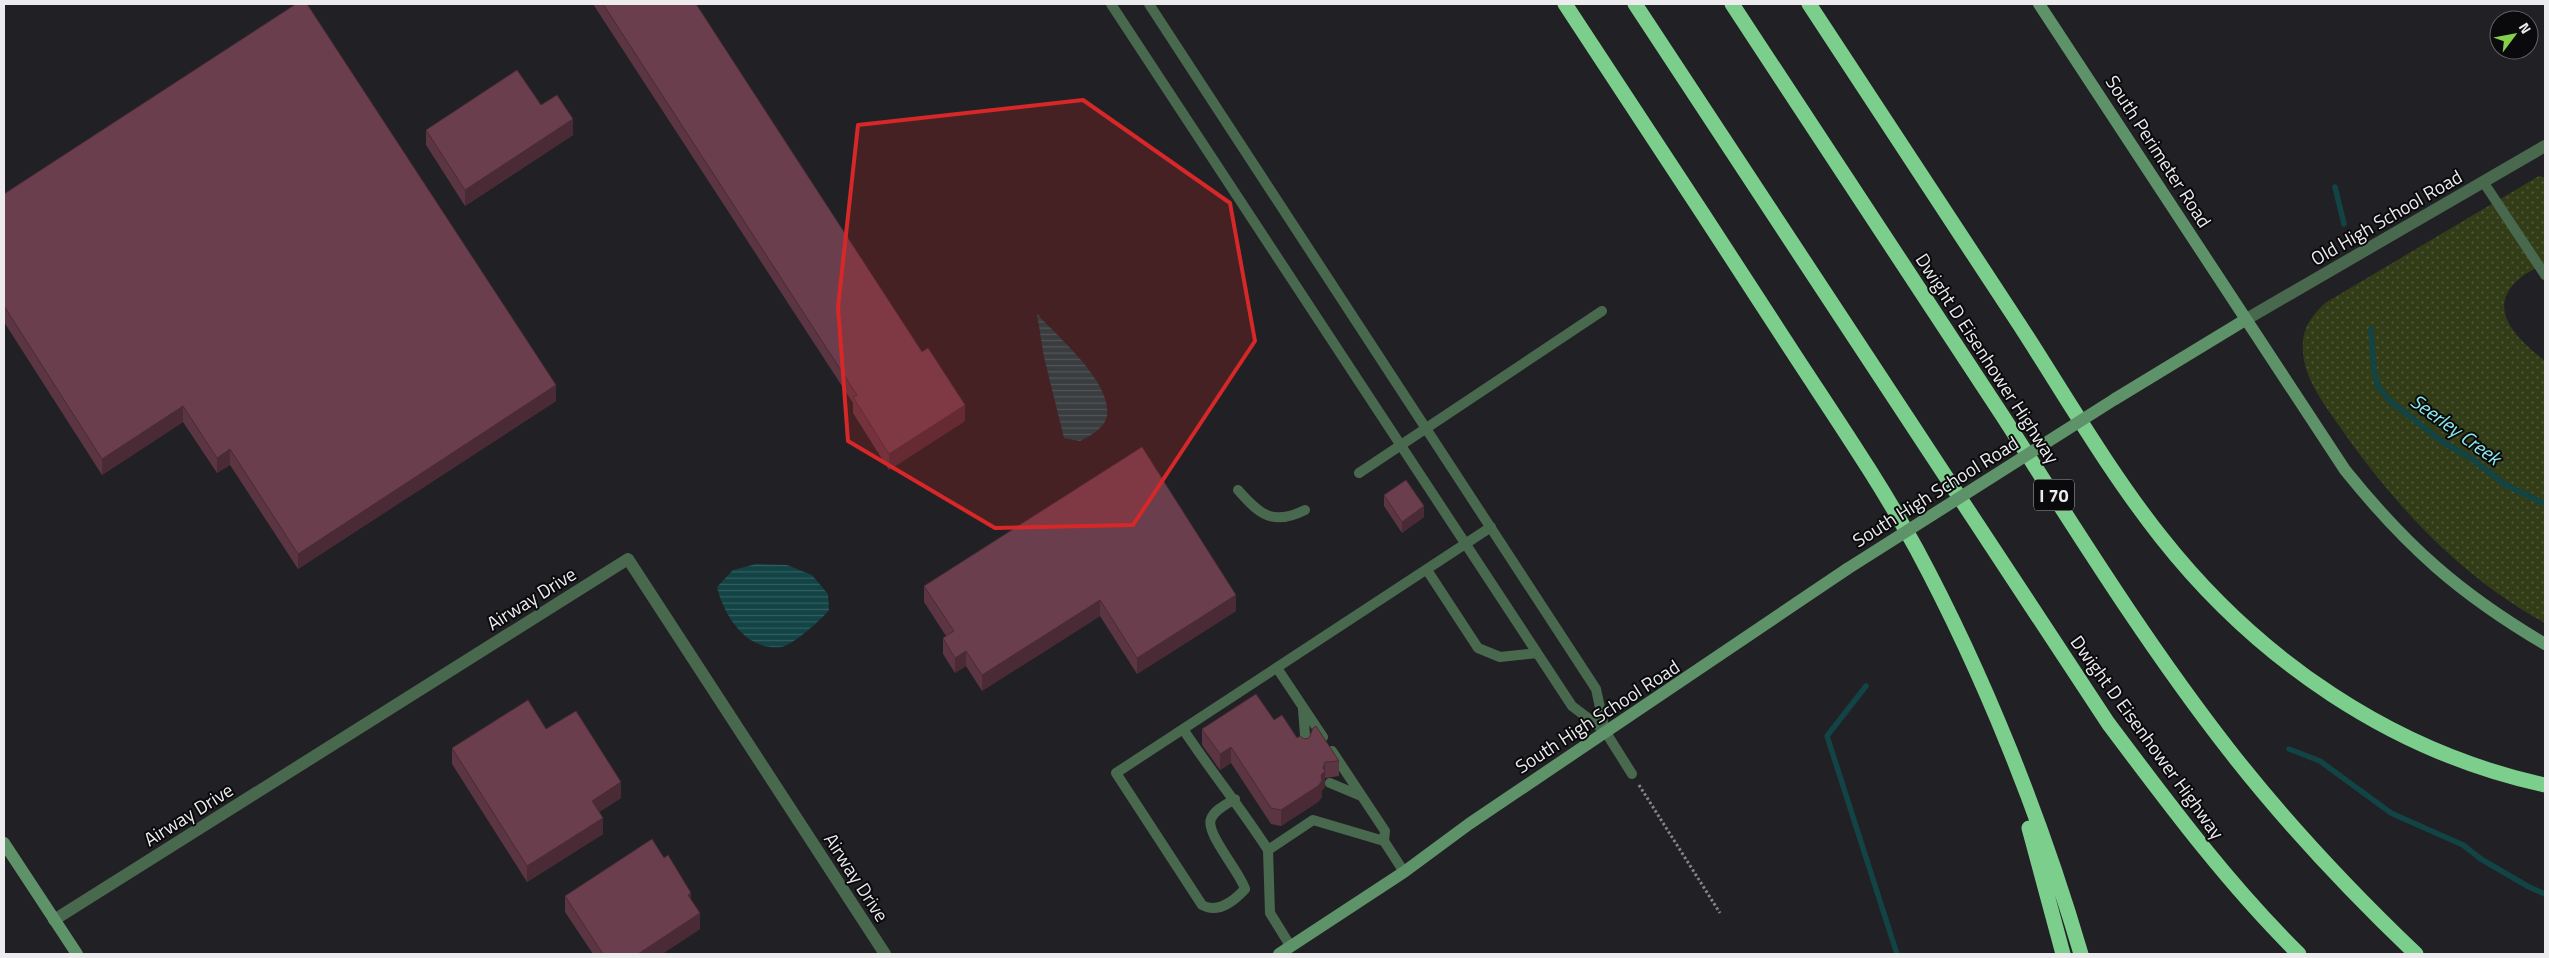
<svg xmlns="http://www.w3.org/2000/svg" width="2549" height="958" font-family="'Titillium Web',sans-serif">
<defs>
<pattern id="grass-dots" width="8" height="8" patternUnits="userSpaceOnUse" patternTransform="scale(1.25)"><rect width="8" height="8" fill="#323d18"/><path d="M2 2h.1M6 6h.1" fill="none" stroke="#50593a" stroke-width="1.8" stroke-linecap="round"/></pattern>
<pattern id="water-rules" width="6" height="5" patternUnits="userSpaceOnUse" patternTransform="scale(1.25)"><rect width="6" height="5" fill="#124345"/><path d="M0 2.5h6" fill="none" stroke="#355e60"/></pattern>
</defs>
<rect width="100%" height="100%" fill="#212024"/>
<path fill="url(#grass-dots)" d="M2539,176L2545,178V263C2537,268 2526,273 2519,279C2483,310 2521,342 2545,361V623C2461,577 2394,505 2340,427C2323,402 2300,374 2303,341C2304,325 2314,314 2325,303Z"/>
<path fill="url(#water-rules)" d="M1037,314C1058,337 1112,382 1107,416C1104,429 1090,436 1080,441L1064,438L1044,357Z
M756,564L787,565L812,575L828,594L829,610C822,619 792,646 781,647C746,651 724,616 717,587L733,570Z"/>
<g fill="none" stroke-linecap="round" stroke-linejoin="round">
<path stroke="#124345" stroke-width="5.5" d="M2335,187L2344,224
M2371,329L2374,371L2378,386L2390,401L2444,443L2471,458L2504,484L2545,504
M1866,686L1827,736L1897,954
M2289,749L2320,761L2391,813L2463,845L2481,859L2529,887L2545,894"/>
<path stroke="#858487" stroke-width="3" stroke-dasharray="2.5 2.5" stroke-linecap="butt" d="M1639,785L1720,913"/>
<path stroke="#49694f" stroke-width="10" d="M1111,4L1572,706L1605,731
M1149,4L1596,689L1605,731L1632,774
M2484,183L2545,275
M1359,473L1602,311
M1238,490C1260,515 1273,526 1305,510
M1427,570L1478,648L1500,657L1537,653
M1277,668L1323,737
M1303,709L1306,748
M1183,729C1210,770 1241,808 1268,850
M1332,751L1385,831L1384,841
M1330,783L1361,796
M1235,799C1227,804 1214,810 1211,819C1205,833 1240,872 1245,889C1234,901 1218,914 1202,905L1116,773L1491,527
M1291,947L1270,913L1268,850L1313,820L1384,841L1404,872"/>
<path stroke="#49694f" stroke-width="12" d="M2245,320L2545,146
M54,920L628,559L885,954"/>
<path stroke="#5e9268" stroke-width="12" d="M2039,4L2345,470C2407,547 2460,594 2545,644
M2115,399L2245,320
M4,843L77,954
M1279,954L1404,872L1469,824L1847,569"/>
<path stroke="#7cce8c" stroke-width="15" d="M1565,4C1641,119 1717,235 1792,351C1835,417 1879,481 1917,550C1984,675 2041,818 2081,954
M1635,4L2108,723C2168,803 2228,884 2299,954
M1732,4C1822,142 1914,279 2004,418C2076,530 2147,645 2229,750C2286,823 2349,890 2416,954
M1809,4C1879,110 1949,217 2019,324C2065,395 2108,470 2161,537C2257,659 2392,752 2545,785
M2029,828L2063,954"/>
<path stroke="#5e9268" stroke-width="12" d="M1847,569L2115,399"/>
</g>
<path fill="#5b3541" d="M593,4H696L965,421L889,470L853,413V403Z
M541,105L573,135L465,206L426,145V130Z
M4,194L556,401L298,569L230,465L217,473L183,422L102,475L4,322Z
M1384,495L1424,517L1402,533L1384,506Z
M924,586L1236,611L1137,674L1100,616L982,691L966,666L955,673L943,654V638L946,636L924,602Z
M1274,720L1297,738L1304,739L1339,761V776L1325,778V787L1322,790V797L1318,802L1281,826L1271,824L1231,763L1220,770L1202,745V729Z
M546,729L621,798L599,812L603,834L527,882L452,764V748Z
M565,896L691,901L700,929L662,954H593L565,912Z"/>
<path fill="#4a2b35" d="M573,119V135L465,206V190Z
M556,385V401L298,569V554Z
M965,405V421L889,470V454Z
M183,406V422L102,475V459Z
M230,449V465L217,473V458Z
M1424,506V517L1402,533V522Z
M1236,595V611L1137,674V658Z
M1100,600V616L982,691V675Z
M966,651V666L955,673V658Z
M1231,747V763L1220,770V754Z
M1325,762V787L1322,790V797L1318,802L1281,826V810L1321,775Z
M621,782V798L592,817V801Z
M603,818V834L527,882V866Z
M691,893V909L688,895Z
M700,913V929L662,954H638Z"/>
<path fill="#6a3e4c" stroke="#4a2b35" d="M296,4H307L556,385L298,554L230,449L217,458L183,406L102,459L4,306V194Z
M603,4H696L922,352L928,348L965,405L889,454L853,397L857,395Z
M517,70L541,105L557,95L573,119L465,190L426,130Z
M1142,447L1236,595L1137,658L1100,600L982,675L966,651L955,658L943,638L954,631L924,586Z
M1406,480L1424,506L1402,522L1384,495Z
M1256,694L1274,720L1282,715L1297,738L1300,736L1304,739L1309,738L1313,728L1316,726L1339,761L1325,762L1323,768L1325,771L1321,775L1322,781L1318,786L1281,810L1271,808L1231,747L1220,754L1202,729Z
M528,700L546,729L576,711L621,782L592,801L603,818L527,866L452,748Z
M652,839L664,858L668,855L691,893L688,895L700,913L638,954H603L565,896Z"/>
<path fill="#d62828" fill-opacity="0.2" stroke="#d62828" stroke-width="4" stroke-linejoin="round" d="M1083,100L1230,203L1255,341L1133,525L995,528L848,441L838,307L858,125Z"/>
<g text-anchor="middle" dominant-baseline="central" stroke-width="4" stroke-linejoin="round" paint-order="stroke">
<rect fill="#0a0a0c" stroke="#a8a8aa" stroke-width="1" x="2034" y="479.5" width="40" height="31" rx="4"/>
<g font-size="18" font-weight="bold" fill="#ecebee">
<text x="2054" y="495">I 70</text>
</g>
<g font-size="19" fill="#ecebee" stroke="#0a0a0c">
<text transform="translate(2159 151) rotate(57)">South Perimeter Road</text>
<text transform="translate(2386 217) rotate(-30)">Old High School Road</text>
<text transform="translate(1988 358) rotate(57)">Dwight D Eisenhower Highway</text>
<text transform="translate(1935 491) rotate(-32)">South High School Road</text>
<text transform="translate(531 598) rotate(-32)">Airway Drive</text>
<text transform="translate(1597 716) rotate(-33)">South High School Road</text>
<text transform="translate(2148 737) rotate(54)">Dwight D Eisenhower Highway</text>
<text transform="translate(188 814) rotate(-32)">Airway Drive</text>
<text transform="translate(857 877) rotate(57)">Airway Drive</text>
</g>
<g font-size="20" font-style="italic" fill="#88ebf0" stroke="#0a0a0c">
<text transform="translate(2456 429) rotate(36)">Seerley Creek</text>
</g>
</g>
<rect width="2549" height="958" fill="none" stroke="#ecebee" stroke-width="10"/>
<g transform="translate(2514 35) rotate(58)"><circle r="24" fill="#0a0a0c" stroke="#646466"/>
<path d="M0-4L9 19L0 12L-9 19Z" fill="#85cf4d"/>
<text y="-8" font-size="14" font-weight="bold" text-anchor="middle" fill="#ecebee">N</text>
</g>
</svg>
